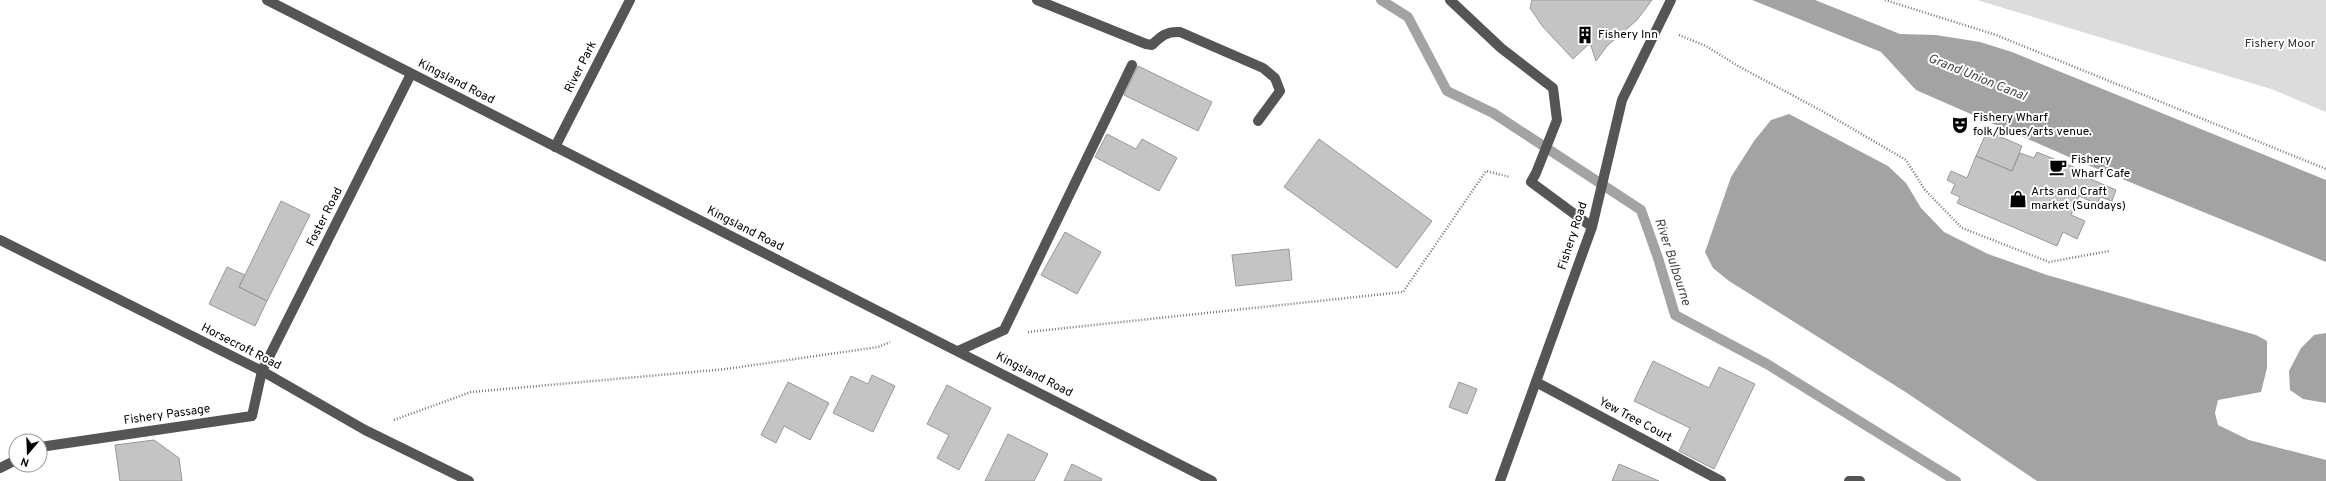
<svg xmlns="http://www.w3.org/2000/svg" width="2326" height="481" font-family="Overpass,sans-serif">
<rect width="100%" height="100%" fill="#fff"/>
<path fill="#dcdcdc" d="M1977,0H2326V112L2271,89Z"/>
<path fill="#a3a3a3" d="M1752,0H1815L1900,34L1936,35L1980,42L2012,52L2326,180V262L2078,161L1916,90L1881,52Z
M1789,114L1888,166L1906,183L1921,208L1944,232L1988,254L2047,275L2256,335L2267,341V368L2261,392L2218,400L2215,413L2218,425L2249,440L2326,460V481H2037L1907,393L1729,281L1713,268L1705,252L1731,177L1754,141L1771,120Z
M2326,333V403L2303,399L2290,390L2289,371L2301,348L2314,335Z"/>
<g fill="none" stroke-linecap="round" stroke-linejoin="round">
<path stroke="#a3a3a3" stroke-width="10" d="M1381,0L1408,17L1447,91L1493,113L1641,210L1658,258L1675,315L1767,364L1956,481"/>
</g>
<path fill="#c4c4c4" stroke="#999" d="M1532,0H1652L1637,20L1607,46L1596,61L1590,43L1573,59L1543,27L1530,8Z
M1138,66L1212,102L1198,131L1124,95Z
M1987,131L2022,146L2012,171L1976,156Z
M1107,134L1136,149L1142,139L1177,158L1159,191L1095,157Z
M1319,139L1432,221L1397,268L1284,187Z
M2037,152L2088,173L2086,177L2116,190L2112,201L2100,197L2097,204L2079,196L2071,215L2085,221L2077,239L2063,232L2057,246L1957,203L1960,197L1951,193L1955,184L1947,180L1951,171L1967,178L1976,156L2012,171L2020,153L2034,158Z
M281,201L310,215L267,301L239,287Z
M1065,232L1101,252L1077,294L1041,275Z
M1289,249L1292,280L1236,286L1232,255Z
M227,267L245,275L239,287L267,301L255,326L209,304Z
M1653,361L1709,388L1719,367L1755,384L1714,469L1679,451L1690,428L1634,401Z
M872,375L895,386L873,432L833,413L851,376L868,384Z
M788,382L829,403L810,440L784,426L776,443L761,435Z
M1459,382L1477,389L1467,414L1449,407Z
M947,385L991,408L959,470L937,458L949,435L927,424Z
M1008,434L1048,454L1034,481H985Z
M154,440L179,458L182,481H120L115,445Z
M1072,464L1102,479L1101,481H1064Z
M1619,464L1659,481H1612Z"/>
<g fill="none" stroke-linecap="round" stroke-linejoin="round">
<path stroke="#777" stroke-width="2.5" stroke-dasharray="1 2" stroke-linecap="butt" d="M1885,0L1996,35L2326,169
M1679,35L1706,46L1738,66L1822,111L1906,160L1925,190L1962,228L2049,262L2109,251
M1028,332L1403,292L1486,171L1510,177
M394,420L471,392L726,369L878,347L890,342"/>
<path stroke="#555" stroke-width="10" d="M267,0L1212,481
M1037,0L1146,44L1152,45C1161,36 1167,31 1180,32L1263,68L1275,78L1280,91L1258,121
M1450,0L1501,48L1553,88L1557,120L1536,173L1531,182L1592,227
M555,147L630,0
M0,240L262,371L365,430L469,481
M958,351L1004,330L1132,65
M1536,382L1721,481
M40,447L252,416L262,371L411,74
M0,468L16,460
M1500,481L1592,227L1622,100L1671,0
M1849,481H1860"/>
</g>
<defs>
<g id="building-bare" transform="scale(1.38)"><path d="M-4-6H4V6H1V3H-1V6H-4ZM-2.5-4.3h1.7v1.8h-1.7ZM.8-4.3h1.7v1.8H.8ZM-2.5-1h1.7V.8h-1.7ZM.8-1h1.7V.8H.8Z" fill="#000" stroke="#fff" stroke-width="2.5" paint-order="stroke"/></g>
<g id="theatre-bare" transform="scale(1.38)"><path d="M-5-5.5Q0-4 5-5.5V0Q5 5 0 6Q-5 5-5 0ZM-3.3-2.5H-1v1.5H-3.3ZM1-2.5H3.3v1.5H1ZM-2.8 1Q0 5.5 2.8 1Z" fill="#000" stroke="#fff" stroke-width="2.5" paint-order="stroke"/></g>
<g id="cafe-bare" transform="scale(1.38)"><path d="M-5.5-4.5H6V0H3Q3 3.5 0 3.5H-2.5Q-5.5 3.5-5.5 0ZM3-3.2v2h1.7v-2ZM-6 4.5H4V6H-6Z" fill="#000" stroke="#fff" stroke-width="2.5" paint-order="stroke"/></g>
<g id="shop-bare" transform="scale(1.38)"><path d="M-5-2.5h2.3a2.7 3.5 0 0 1 5.4 0H5L5.5 6h-11ZM-1.5-2.5h3a1.5 2.3 0 0 0-3 0Z" fill="#000" stroke="#fff" stroke-width="2.5" paint-order="stroke"/></g>
</defs>
<g fill-rule="evenodd">
<use href="#building-bare" x="1585" y="35"/>
<use href="#theatre-bare" x="1960" y="125"/>
<use href="#cafe-bare" x="2058" y="167"/>
<use href="#shop-bare" x="2018" y="199"/>
</g>
<g text-anchor="middle" dominant-baseline="central" stroke-width="4" stroke-linejoin="round" paint-order="stroke">
<g font-size="12" fill="#000" stroke="#fff" text-anchor="start">
<text x="1598" y="35">Fishery Inn</text>
<text x="1973" y="118">Fishery Wharf<tspan x="1973" dy="14">folk/blues/arts venue.</tspan></text>
<text x="2071" y="160">Fishery<tspan x="2071" dy="14">Wharf Cafe</tspan></text>
<text x="2031" y="192">Arts and Craft<tspan x="2031" dy="14">market (Sundays)</tspan></text>
</g>
<g font-size="12" fill="#333" stroke="#fff">
<text x="2280" y="44">Fishery Moor</text>
</g>
<g font-size="12" fill="#000" stroke="#fff">
<text transform="translate(581 67) rotate(-63)">River Park</text>
<text transform="translate(456 82) rotate(27)">Kingsland Road</text>
<text transform="translate(325 217) rotate(-63)">Foster Road</text>
<text transform="translate(745 229) rotate(27)">Kingsland Road</text>
<text transform="translate(1573 236) rotate(-72)">Fishery Road</text>
<text transform="translate(241 347) rotate(27)">Horsecroft Road</text>
<text transform="translate(1034 375) rotate(27)">Kingsland Road</text>
<text transform="translate(167 415) rotate(-8)">Fishery Passage</text>
<text transform="translate(1635 420) rotate(28)">Yew Tree Court</text>
</g>
<g font-size="13" font-style="italic" fill="#444" stroke="#fff">
<text transform="translate(1977 78) rotate(22)">Grand Union Canal</text>
<text transform="translate(1672 262) rotate(72)">River Bulbourne</text>
</g>
</g>
<g transform="translate(28 453) rotate(199)"><circle r="19" fill="#ffffff" stroke="#999999"/>
<path d="M0-3L7 15L0 10L-7 15Z" fill="#000000"/>
<text y="-6" font-size="11" font-weight="bold" text-anchor="middle" fill="#000000">N</text>
</g>
</svg>
